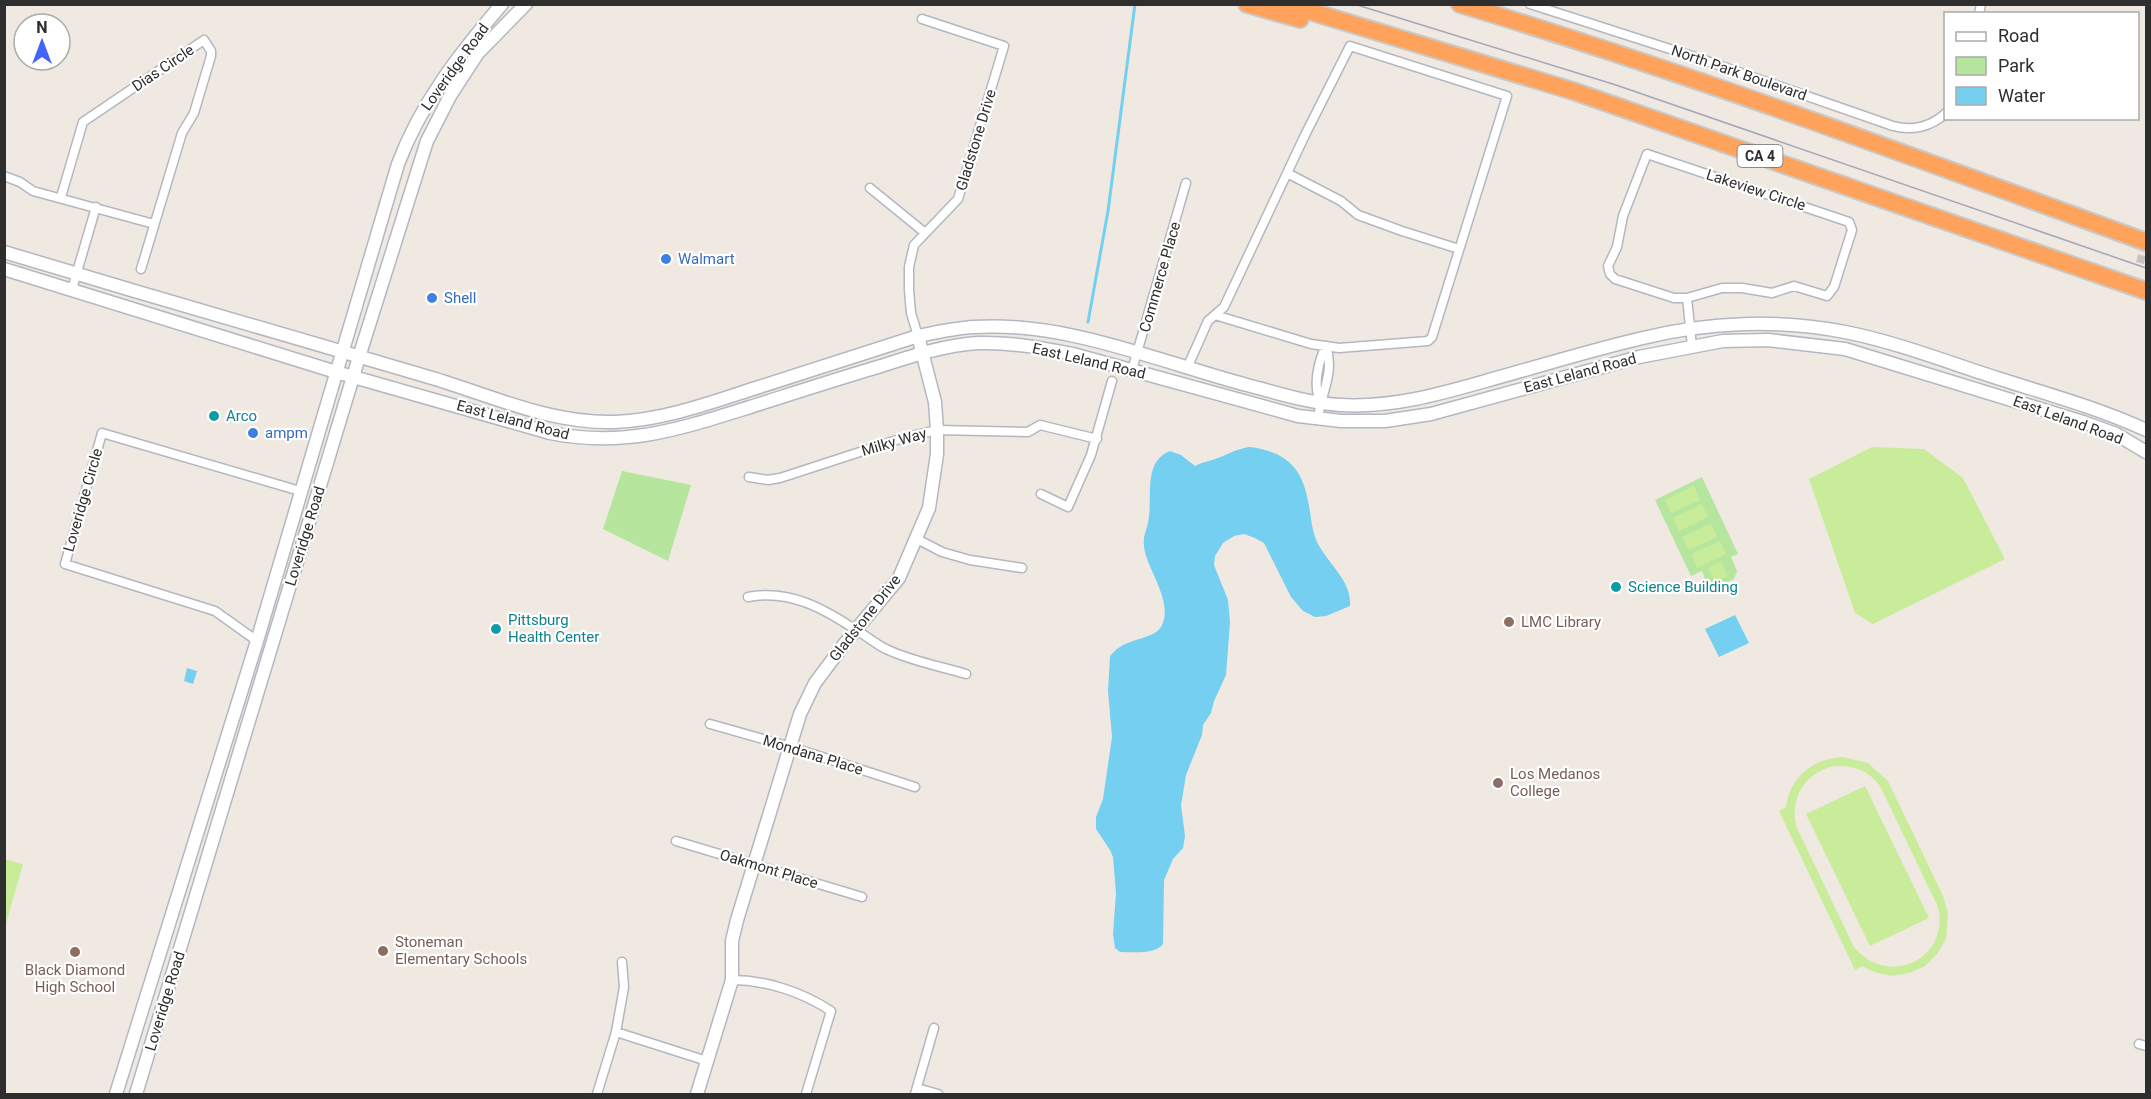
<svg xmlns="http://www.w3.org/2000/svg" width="2151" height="1099" font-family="Roboto,sans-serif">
<rect width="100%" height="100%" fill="#efe9e1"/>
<path fill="#b6e59e" d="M622,471L691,485L668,561L603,529Z
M1702,477L1738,554L1731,557L1737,571L1734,579L1716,588L1707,584L1702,571L1691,576L1655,500Z"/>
<path fill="#c9ec9a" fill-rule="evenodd" d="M1872,447L1924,449L1963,478L2005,559L1873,624L1855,613L1809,479Z
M1694,486L1700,500L1671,513L1665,500Z
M1702,504L1708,517L1679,531L1673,518Z
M1711,523L1717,537L1689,550L1682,537Z
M1720,541L1726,554L1697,568L1691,554Z
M1721,561L1728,576L1715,582L1708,568Z
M1843,757L1868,763L1888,781L1943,896L1948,913L1946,939L1937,954L1925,966L1909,973L1891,976L1874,972L1862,966L1855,970L1779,811L1786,807C1790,777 1813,758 1843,757ZM1835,766C1854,765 1869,771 1880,786L1938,907C1950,960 1888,988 1854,947L1796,826C1790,796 1806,772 1835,766Z
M1865,786L1929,918L1870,946L1806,814Z
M4,859L23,864L5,927H4Z"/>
<path fill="#75cff0" d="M1249,447C1284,451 1302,466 1308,501C1311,513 1311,526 1315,537C1324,562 1352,578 1350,606L1326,616L1315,617L1303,611L1291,597L1264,543L1255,538L1244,534L1234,536L1223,543L1215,556L1214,565L1228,600L1230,622L1226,675L1214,701L1211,713L1203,725L1202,735L1186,775L1181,805L1185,836L1183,848L1173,859L1164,880L1163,944C1155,955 1132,952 1120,952L1115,948L1113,934L1116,893L1113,857L1110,850L1096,829V817L1103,799L1112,737L1108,691L1110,656C1113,653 1116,649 1120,647C1131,639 1154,638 1161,627C1174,605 1150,573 1145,552C1141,534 1148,531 1149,516C1152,493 1144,461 1170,451L1181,455L1195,466C1202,462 1207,462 1215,459C1227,455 1236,449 1249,447Z
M1735,615L1749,643L1719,657L1705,629Z
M187,668L197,671L193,684L184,681Z"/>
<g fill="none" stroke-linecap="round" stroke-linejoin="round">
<path stroke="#75cff0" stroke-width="3" d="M1088,322L1108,211L1135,4"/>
<path stroke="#c8c4bd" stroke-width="8" stroke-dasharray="8 4" stroke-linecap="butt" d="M2140,263L2146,239"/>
<g stroke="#b4b7c1" stroke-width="11">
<path id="street" d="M1530,4L1698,58L1893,126C1912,131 1931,127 1946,113
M1979,14L1981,4
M1647,154L1849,222L1852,230L1834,287L1827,296L1794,286L1772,293L1742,288H1722L1687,298H1674L1615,279L1610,274L1608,266L1617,247L1623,216Z
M1287,173L1341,201L1358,215L1402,231L1459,249
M4,176L20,182L33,191L154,224
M870,188L924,232
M61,197L83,122L204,40L211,51V56L194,113L182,133L141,269
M72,289L96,207
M1687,298L1692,346
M918,336L911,313L909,290V267L914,245L958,199L1004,46L922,19
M1187,368L1208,321L1224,307L1305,135L1350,46L1507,96L1432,337L1428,341L1339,348L1311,344L1215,315
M1132,370L1186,183
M1318,418C1321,393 1335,373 1326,346C1318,362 1313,385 1320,402
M749,477L768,480L780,478L903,438L937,430L1028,432L1040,425L1097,439
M1041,494L1068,507L1091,455L1112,381
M917,539L942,552L970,560L1022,568
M748,597C790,589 825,609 859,632C868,637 877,645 886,649C911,661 939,666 966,674
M257,641L215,611L65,564L102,433L300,491
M710,724L791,747L915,787
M676,841L862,897
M732,980C766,980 802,992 831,1011L806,1094
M616,1032L707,1061
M2139,1044L2146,1046
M917,1088L938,1094
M597,1094L616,1032L624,987L622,962
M915,1094L934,1028"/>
</g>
<g stroke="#b4b7c1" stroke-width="15">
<path id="secondary" d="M4,252C143,294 282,334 422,375C486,393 547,424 615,422C665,420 712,402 759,387C812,370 865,353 918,336C937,332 955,328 974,327C1066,321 1160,362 1247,385C1278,393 1308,403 1340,405C1392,408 1440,394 1489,380C1540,366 1591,350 1643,338C1708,322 1779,319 1845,332C1896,342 1947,362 1997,378C2047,394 2098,408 2146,430
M4,269L336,372L550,433C625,448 680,429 750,407C794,393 837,379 881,366C912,356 945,345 978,343C1010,342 1042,348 1073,354L1298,416L1341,421H1385L1431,414L1639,357L1723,341L1768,340L1845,349L1871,357L2083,422L2116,434L2146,452
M116,1094L257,641L398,164C421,103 460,53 502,4
M136,1094L359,357L427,141L450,96L478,53L526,4
M697,1094L732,980V941L737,920L800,714L815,683L845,643L899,578L929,508L937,454V430L935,402L918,336"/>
</g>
<g stroke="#c9c9c9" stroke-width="20">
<path id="highway" d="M1247,4L1300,19
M1286,4L1573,91L2146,291
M1460,4C1692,74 1919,159 2146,242"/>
</g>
<use href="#street" stroke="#fff" stroke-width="8"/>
<use href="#secondary" stroke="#fff" stroke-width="12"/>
<use href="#highway" stroke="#ffa35c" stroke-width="16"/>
<path stroke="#a3a6b8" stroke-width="1.5" d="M1354,4L1616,85L2146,268"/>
</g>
<g fill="#3f7fe0" stroke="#fff" stroke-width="2">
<circle cx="666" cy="259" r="6"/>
<circle cx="432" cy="298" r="6"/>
<circle cx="253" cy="433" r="6"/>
</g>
<g fill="#0f9aa8" stroke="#fff" stroke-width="2">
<circle cx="214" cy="416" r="6"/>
<circle cx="1616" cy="587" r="6"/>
<circle cx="496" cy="629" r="6"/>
</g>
<g fill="#8d6e63" stroke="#fff" stroke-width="2">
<circle cx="1509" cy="622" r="6"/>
<circle cx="1498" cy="783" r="6"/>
<circle cx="383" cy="951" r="6"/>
<circle cx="75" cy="952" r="6"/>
</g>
<g text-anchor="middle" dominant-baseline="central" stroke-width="4.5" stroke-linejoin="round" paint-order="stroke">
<rect fill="#fff" stroke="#6d6d6d" stroke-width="1.5" x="1737.5" y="145" width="45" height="22" rx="4.5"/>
<g font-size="14" font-weight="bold" fill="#2e2e2e">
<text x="1760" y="156">CA 4</text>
</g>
<g font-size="15" fill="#2e2e2e" stroke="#fff">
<text transform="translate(455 67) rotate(-54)">Loveridge Road</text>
<text transform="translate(163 68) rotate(-34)">Dias Circle</text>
<text transform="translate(1739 73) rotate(19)">North Park Boulevard</text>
<text transform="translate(976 140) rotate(-73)">Gladstone Drive</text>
<text transform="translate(1756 190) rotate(18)">Lakeview Circle</text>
<text transform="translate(1160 277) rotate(-74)">Commerce Place</text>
<text transform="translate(1089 361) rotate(13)">East Leland Road</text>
<text transform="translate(1580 373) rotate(-15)">East Leland Road</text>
<text transform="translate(513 420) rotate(15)">East Leland Road</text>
<text transform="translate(2068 420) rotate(20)">East Leland Road</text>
<text transform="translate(894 442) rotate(-16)">Milky Way</text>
<text transform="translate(83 500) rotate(-74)">Loveridge Circle</text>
<text transform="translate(305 536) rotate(-73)">Loveridge Road</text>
<text transform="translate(865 618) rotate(-52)">Gladstone Drive</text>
<text transform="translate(813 755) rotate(17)">Mondana Place</text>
<text transform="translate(769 869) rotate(17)">Oakmont Place</text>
<text transform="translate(165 1001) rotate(-73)">Loveridge Road</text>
</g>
<g font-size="15" fill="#366cbe" stroke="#fff" text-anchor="start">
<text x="678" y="259">Walmart</text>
<text x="444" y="298">Shell</text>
<text x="265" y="433">ampm</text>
</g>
<g font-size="15" fill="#0d838f" stroke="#fff" text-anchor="start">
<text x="226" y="416">Arco</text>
<text x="1628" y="587">Science Building</text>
<text x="508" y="620">Pittsburg<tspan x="508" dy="17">Health Center</tspan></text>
</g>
<g font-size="15" fill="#785e54" stroke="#fff" text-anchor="start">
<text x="1521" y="622">LMC Library</text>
<text x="1510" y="774">Los Medanos<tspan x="1510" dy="17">College</tspan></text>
<text x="395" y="942">Stoneman<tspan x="395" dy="17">Elementary Schools</tspan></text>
<text x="75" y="970" text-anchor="middle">Black Diamond<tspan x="75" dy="17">High School</tspan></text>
</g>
</g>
<rect width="2151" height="1099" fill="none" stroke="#2e2e2e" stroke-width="12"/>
<rect x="1944" y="12" width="195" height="108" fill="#ffffff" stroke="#ababab" stroke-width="1.5"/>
<rect x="1956" y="32" width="30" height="9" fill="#ffffff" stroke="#ababab" stroke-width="1.5"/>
<text x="1998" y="42" font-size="18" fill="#2e2e2e">Road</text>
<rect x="1956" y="57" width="30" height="18" fill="#b6e59e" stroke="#ababab" stroke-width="1.5"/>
<text x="1998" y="72" font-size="18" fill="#2e2e2e">Park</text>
<rect x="1956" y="87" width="30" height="18" fill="#75cff0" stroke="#ababab" stroke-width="1.5"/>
<text x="1998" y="102" font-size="18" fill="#2e2e2e">Water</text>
<g transform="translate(42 42)"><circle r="28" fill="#ffffff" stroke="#ababab" stroke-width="1.5"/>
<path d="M0-4.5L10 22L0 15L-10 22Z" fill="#4264fb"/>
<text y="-9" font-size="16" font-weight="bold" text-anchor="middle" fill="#2e2e2e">N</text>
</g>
</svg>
